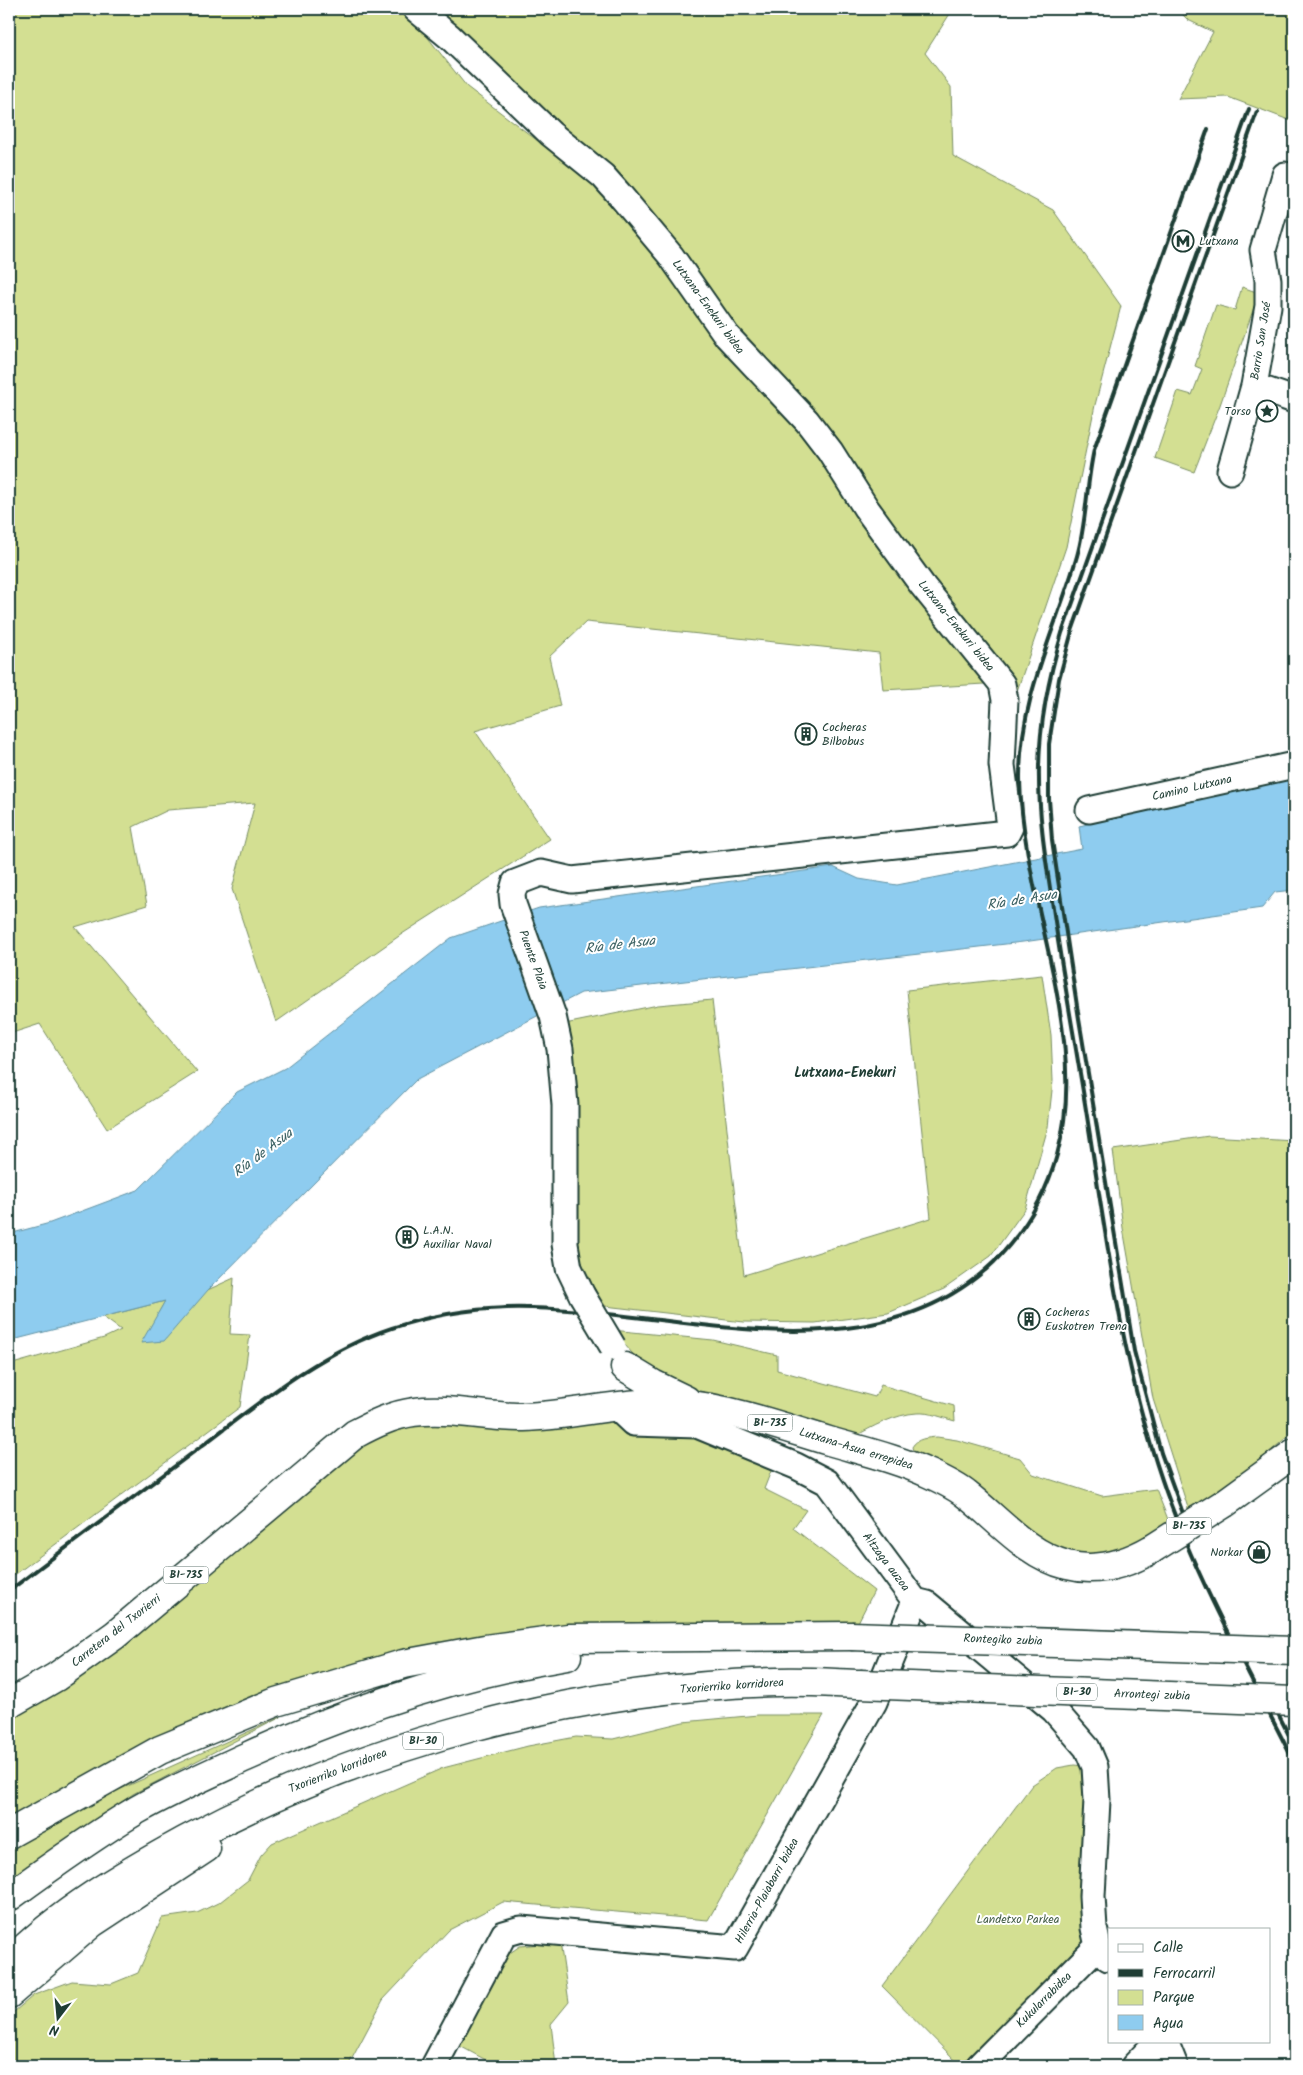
<svg xmlns="http://www.w3.org/2000/svg" width="1303" height="2075" font-family="Kalam,sans-serif">
<rect width="100%" height="100%" fill="#fff"/>
<filter id="ink" filterUnits="userSpaceOnUse"><feTurbulence type="fractalNoise" baseFrequency=".02" numOctaves="2"/><feDisplacementMap in="SourceGraphic" scale="10" xChannelSelector="R" yChannelSelector="G"/><feConvolveMatrix kernelMatrix="1 2 1 2 8 2 1 2 1" color-interpolation-filters="sRGB"/></filter>
<g filter="url(#ink)">
<path fill="#d3df92" stroke="#798e63" d="M9,9H395L414,20L467,87L538,141L563,128L508,78L438,9H953L925,53L951,87L953,156L1053,210L1121,306L1095,405L1066,547L1016,694L984,684L883,690L879,653L586,622L549,657L560,706L475,731L550,839L402,934L276,1022L232,889L255,803L168,810L133,827L147,905L75,927L197,1072L107,1129L40,1024L9,1034Z
M1177,9H1294V122L1228,97L1178,99L1213,32L1188,20Z
M1242,287L1259,293L1220,405L1194,472L1155,458L1178,391L1192,395L1202,369L1195,366L1216,305L1235,310Z
M1042,975L1051,1035L1053,1081L1048,1127L1025,1209L991,1256L944,1289L888,1313L815,1323L744,1322L596,1305L582,1295L555,1026L658,1005L712,1000L744,1275L931,1218L907,990Z
M1209,1136L1294,1141V1431L1224,1491L1188,1508L1153,1399L1123,1228L1113,1150Z
M234,1278L230,1334L250,1335L240,1407L9,1579V1365L104,1338L121,1330L103,1317L165,1301L159,1312Z
M612,1330L713,1340L777,1355V1370L875,1397L881,1385L954,1406L955,1421C943,1418 930,1412 917,1413C896,1414 871,1427 854,1437L733,1403L683,1387L645,1368Z
M616,1407L697,1425L773,1466L764,1489L806,1510L793,1528L874,1591L851,1636L568,1638L276,1702L9,1834V1704L386,1418Z
M937,1437L957,1440L1020,1458L1033,1474L1102,1496L1156,1489L1169,1522L1136,1551L1117,1559L1055,1553L914,1453L912,1447C917,1438 927,1438 937,1437Z
M758,1715H824L708,1920L503,1902L449,1930L383,2000L348,2066H9V2016L34,1995L72,1981L111,1984L138,1973L162,1918L197,1913L220,1902L248,1880L261,1855L272,1843L443,1768L528,1746L576,1737L613,1739L683,1722Z
M281,1717L133,1794L9,1881V1850L81,1807Z
M1074,1765L1084,1766L1088,1943L1082,1952L961,2066L882,1986L1032,1785L1057,1768Z
M560,1942L569,2002L551,2024L556,2066H497L456,2044L507,1955L520,1946Z"/>
<path fill="#8eccef" stroke="#6293a4" d="M1294,778V890L1275,892L1262,908L1023,942L581,993L417,1079L208,1290L164,1341L141,1343L165,1301L9,1341V1234L50,1223L138,1190L237,1092L285,1068L451,938L539,908L833,867L859,879L897,885L1082,849L1079,826Z"/>
<g fill="none" stroke-linecap="round" stroke-linejoin="round">
<g stroke="#1f3d34" stroke-width="29">
<path id="minor" d="M416,9L450,37L551,134L603,176L619,194L671,256L727,336L807,421L830,451L866,508L922,585L1002,684L1005,700L1002,765L1010,827L1007,833L572,880L541,873L515,883L512,894L513,904L553,1016L560,1049L565,1105V1244L569,1268L582,1295
M1254,386L1294,400
M1230,471L1254,386L1268,306V280L1263,250L1285,175
M1089,810L1294,765
M616,1407L633,1423L697,1425L796,1466L827,1482L915,1601L927,1604L1054,1710L1087,1748L1095,1767L1097,1800L1092,1896L1094,1928L1098,1946
M1165,2041L1175,2066
M434,2066L504,1934L521,1929L735,1948L874,1702L915,1601
M979,2066L1098,1946L1108,1958
M1134,2066L1158,2041"/>
</g>
<g stroke="#1f3d34" stroke-width="31">
<path id="major" d="M625,1367L653,1384L686,1400
M1225,1503L1294,1453
M9,1704L56,1677L115,1635L355,1434C374,1424 392,1415 414,1412C450,1407 488,1418 524,1417C568,1416 612,1404 655,1403C715,1402 772,1424 829,1441C863,1451 898,1459 930,1474C943,1480 956,1486 967,1495C998,1519 1027,1555 1067,1565C1097,1573 1126,1564 1152,1549"/>
</g>
<g stroke="#1f3d34" stroke-width="31">
<path id="highway" d="M9,1834L160,1750L276,1702L403,1664L485,1649L568,1638L851,1636
M9,1897C50,1867 93,1836 137,1810C172,1790 209,1774 246,1757C349,1710 456,1674 567,1656
M9,1963C59,1912 124,1874 186,1840C368,1743 571,1688 777,1682C805,1681 833,1683 860,1684
M9,1994L92,1923L206,1848"/>
</g>
<use href="#minor" stroke="#fff" stroke-width="25"/>
<use href="#major" stroke="#fff" stroke-width="28"/>
<use href="#highway" stroke="#fff" stroke-width="28"/>
<path stroke="#1f3d34" stroke-width="4" d="M1249,109L1062,633C1049,676 1040,721 1039,766C1038,812 1045,856 1052,901C1062,971 1075,1041 1086,1110C1106,1235 1121,1360 1162,1480C1195,1578 1248,1670 1294,1762
M1188,1527L1161,1453L1134,1351L1079,1019L1052,840L1049,799V744L1059,679L1072,631L1257,112
M9,1591C73,1542 138,1494 203,1445C261,1401 322,1351 392,1328C429,1316 468,1309 507,1308C662,1304 866,1386 994,1262C1024,1232 1046,1195 1057,1155C1091,1038 1022,900 1020,780C1019,698 1055,632 1077,556C1087,521 1086,485 1094,450L1208,129
M1268,1694L1294,1745"/>
<g stroke="#1f3d34" stroke-width="29" stroke-linecap="butt">
<path id="minor-bridge" d="M582,1295L613,1347"/>
</g>
<g stroke="#1f3d34" stroke-width="31" stroke-linecap="butt">
<path id="major-bridge" d="M1152,1549L1225,1503"/>
</g>
<g stroke="#1f3d34" stroke-width="31" stroke-linecap="butt">
<path id="highway-bridge" d="M851,1636L1294,1651
M860,1684L1294,1701"/>
</g>
<use href="#minor-bridge" stroke="#fff" stroke-width="25"/>
<use href="#major-bridge" stroke="#fff" stroke-width="28"/>
<use href="#highway-bridge" stroke="#fff" stroke-width="28"/>
</g>
</g>
<defs>
<g id="metro-ring" transform="scale(1.125)"><circle r="9.5" fill="#fff" stroke="#1f3d34" stroke-width="1.5"/><path d="M-5.5 5V-5H-3L0 0L3-5H5.5V5H3V-.5L0 4L-3-.5V5Z" fill="#1f3d34"/></g>
<g id="sight-ring" transform="scale(1.125)"><circle r="9.5" fill="#fff" stroke="#1f3d34" stroke-width="1.5"/><path d="M0-6L1.8-2.2L6-1.7L2.9 1.2L3.7 5.4L0 3.3L-3.7 5.4L-2.9 1.2L-6-1.7L-1.8-2.2Z" fill="#1f3d34"/></g>
<g id="building-ring" transform="scale(1.125)"><circle r="9.5" fill="#fff" stroke="#1f3d34" stroke-width="1.5"/><path d="M-4-6H4V6H1V3H-1V6H-4ZM-2.5-4.3h1.7v1.8h-1.7ZM.8-4.3h1.7v1.8H.8ZM-2.5-1h1.7V.8h-1.7ZM.8-1h1.7V.8H.8Z" fill="#1f3d34"/></g>
<g id="shop-ring" transform="scale(1.125)"><circle r="9.5" fill="#fff" stroke="#1f3d34" stroke-width="1.5"/><path d="M-5-2.5h2.3a2.7 3.5 0 0 1 5.4 0H5L5.5 6h-11ZM-1.5-2.5h3a1.5 2.3 0 0 0-3 0Z" fill="#1f3d34"/></g>
</defs>
<g fill-rule="evenodd">
<use href="#metro-ring" x="1183" y="241"/>
<use href="#sight-ring" x="1267" y="411"/>
<use href="#building-ring" x="806" y="734"/>
<use href="#building-ring" x="407" y="1237"/>
<use href="#building-ring" x="1029" y="1319"/>
<use href="#shop-ring" x="1259" y="1552"/>
</g>
<g text-anchor="middle" dominant-baseline="central" stroke-width="4" stroke-linejoin="round" paint-order="stroke">
<g fill="#fff" stroke="#627771" stroke-width="1">
<rect x="747.5" y="1414.5" width="45" height="17" rx="4"/>
<rect x="1166.5" y="1517.5" width="45" height="17" rx="4"/>
<rect x="163.5" y="1566.5" width="45" height="17" rx="4"/>
<rect x="1057" y="1683.5" width="40" height="17" rx="4"/>
<rect x="403" y="1732.5" width="40" height="17" rx="4"/>
</g>
<g font-size="11" font-weight="bold" fill="#1f3d34">
<text x="770" y="1423">BI-735</text>
<text x="1189" y="1526">BI-735</text>
<text x="186" y="1575">BI-735</text>
<text x="1077" y="1692">BI-30</text>
<text x="423" y="1741">BI-30</text>
</g>
<g font-size="12" fill="#1f3d34" stroke="#fff" text-anchor="start">
<text x="1199" y="241">Lutxana</text>
<text x="1251" y="411" text-anchor="end">Torso</text>
<text x="822" y="727">Cocheras<tspan x="822" dy="14">Bilbobus</tspan></text>
<text x="423" y="1230">L.A.N.<tspan x="423" dy="14">Auxiliar Naval</tspan></text>
<text x="1045" y="1312">Cocheras<tspan x="1045" dy="14">Euskotren Trena</tspan></text>
<text x="1243" y="1552" text-anchor="end">Norkar</text>
</g>
<g font-size="12" fill="#1f3d34" stroke="#fff">
<text transform="translate(708 307) rotate(54)">Lutxana-Enekuri bidea</text>
<text transform="translate(1261 341) rotate(-81)">Barrio San José</text>
<text transform="translate(956 626) rotate(51)">Lutxana-Enekuri bidea</text>
<text transform="translate(1192 788) rotate(-13)">Camino Lutxana</text>
<text transform="translate(533 960) rotate(70)">Puente Plaia</text>
<text transform="translate(856 1449) rotate(17)">Lutxana-Asua errepidea</text>
<text transform="translate(886 1562) rotate(53)">Altzaga auzoa</text>
<text transform="translate(116 1631) rotate(-38)">Carretera del Txorierri</text>
<text transform="translate(1003 1640) rotate(2)">Rontegiko zubia</text>
<text transform="translate(732 1686) rotate(-4)">Txorierriko korridorea</text>
<text transform="translate(1152 1695) rotate(2)">Arrontegi zubia</text>
<text transform="translate(338 1771) rotate(-21)">Txorierriko korridorea</text>
<text transform="translate(767 1891) rotate(-61)">Hilerria-Plaiabarri bidea</text>
<text transform="translate(1044 2000) rotate(-45)">Kukularrabidea</text>
</g>
<g font-size="12" fill="#435d47" stroke="#fff">
<text x="1018" y="1919">Landetxo Parkea</text>
</g>
<g font-size="14" font-style="italic" fill="#3b6163" stroke="#fff">
<text transform="translate(1022 900) rotate(-9)">Ría de Asua</text>
<text transform="translate(620 945) rotate(-7)">Ría de Asua</text>
<text transform="translate(263 1153) rotate(-37)">Ría de Asua</text>
</g>
<g font-size="14" font-weight="bold" fill="#1f3d34" stroke="#fff">
<text x="845" y="1073">Lutxana-Enekuri</text>
</g>
</g>
<rect width="1303" height="2075" fill="none" stroke="#fff" stroke-width="30"/>
<rect x="15" y="15" width="1273" height="2045" fill="none" stroke="#1f3d34" stroke-width="2" filter="url(#ink)"/>
<rect x="1108" y="1928" width="162" height="115" fill="#ffffff" stroke="#a5b1ae"/>
<rect x="1118" y="1944" width="25" height="8" fill="#ffffff" stroke="#a5b1ae"/>
<text x="1153" y="1952" font-size="15" fill="#1f3d34">Calle</text>
<rect x="1118" y="1969" width="25" height="8" fill="#1f3d34" stroke="#a5b1ae"/>
<text x="1153" y="1978" font-size="15" fill="#1f3d34">Ferrocarril</text>
<rect x="1118" y="1990" width="25" height="15" fill="#d3df92" stroke="#a5b1ae"/>
<text x="1153" y="2002" font-size="15" fill="#1f3d34">Parque</text>
<rect x="1118" y="2015" width="25" height="15" fill="#8eccef" stroke="#a5b1ae"/>
<text x="1153" y="2028" font-size="15" fill="#1f3d34">Agua</text>
<g transform="translate(58 2018) rotate(196)" stroke="#ffffff" stroke-width="4" paint-order="stroke">
<path d="M0-4L9 19L0 12L-9 19Z" fill="#1f3d34"/>
<text y="-8" font-size="14" font-weight="bold" text-anchor="middle" fill="#1f3d34">N</text>
</g>
</svg>
